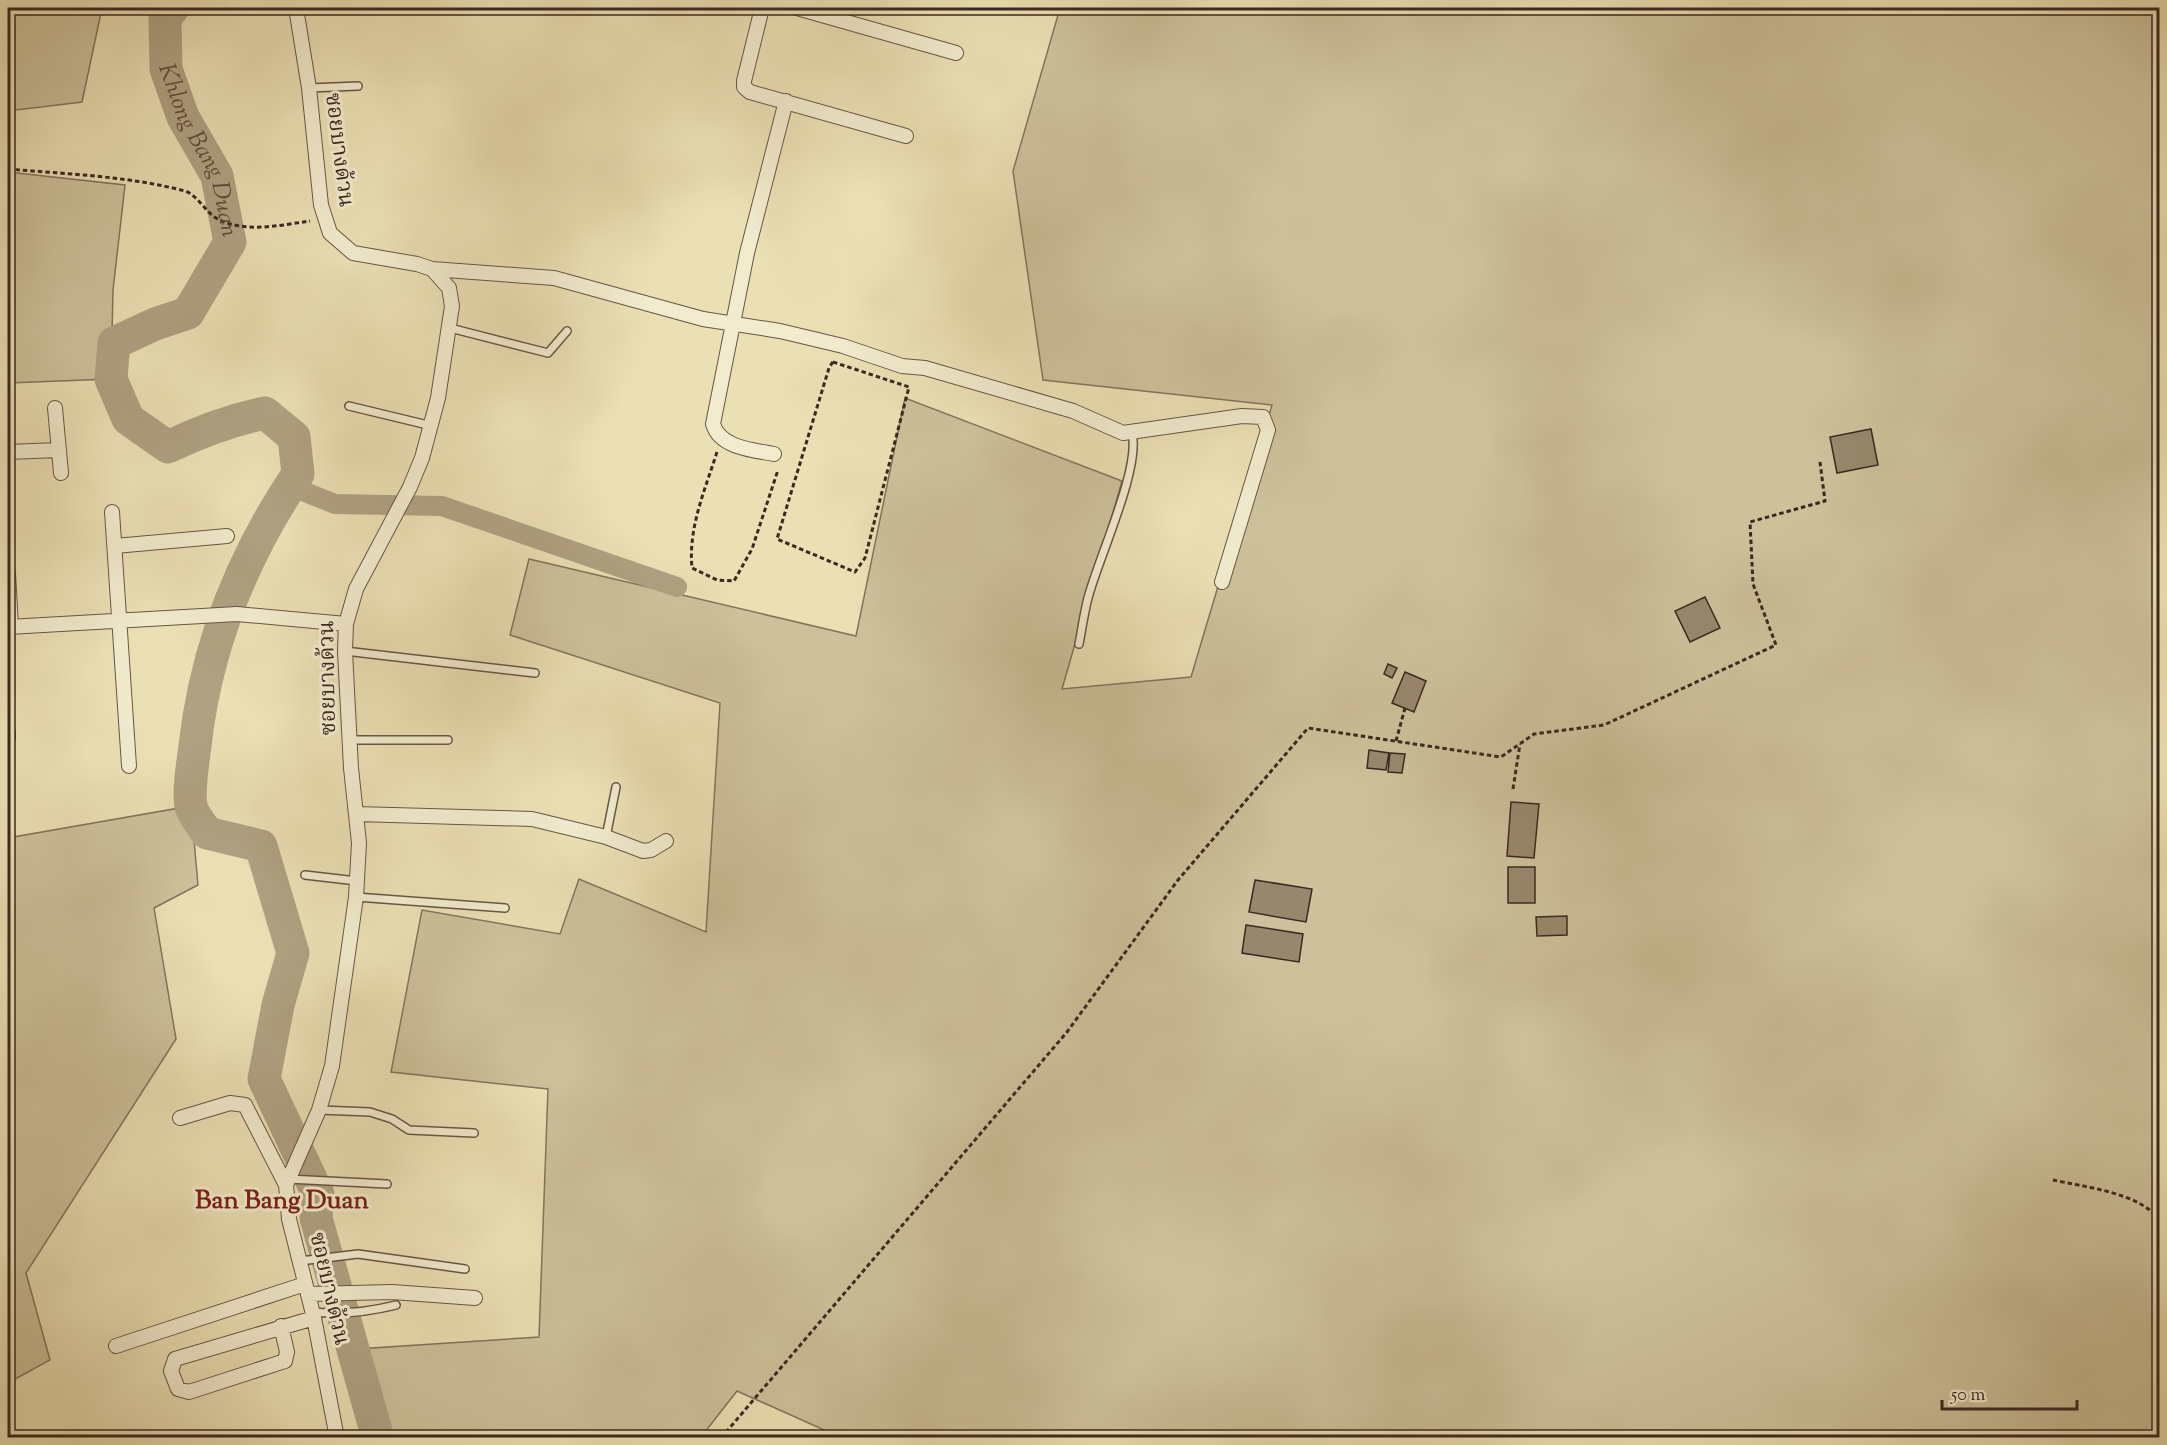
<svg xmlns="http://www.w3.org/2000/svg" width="2167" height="1445" font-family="'Sorts Mill Goudy','Noto Serif Thai',serif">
<rect width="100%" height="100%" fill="#ebe0b4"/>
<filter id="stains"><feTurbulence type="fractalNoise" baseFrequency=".00333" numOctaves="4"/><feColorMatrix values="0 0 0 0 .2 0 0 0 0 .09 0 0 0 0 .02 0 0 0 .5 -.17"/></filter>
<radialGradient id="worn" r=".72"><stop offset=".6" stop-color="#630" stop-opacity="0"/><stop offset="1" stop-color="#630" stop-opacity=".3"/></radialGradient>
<path fill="#cdc19b" stroke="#84745e" stroke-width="1.5" d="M8,8H102L82,102L8,111Z
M1060,8H2159V1437L842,1438L737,1391L701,1437L383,1438L357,1349L539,1337L548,1089L391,1072L422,910L560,934L579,879L706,932L720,703L510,635L529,559L856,636L905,398L1122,481L1062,689L1191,677L1272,405L1043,380L1013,171Z
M8,172L125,185L113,290L111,379L8,383Z
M191,806L198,885L154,908L176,1039L26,1273L50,1360L8,1383V838Z"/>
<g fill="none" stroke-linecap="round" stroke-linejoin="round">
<path stroke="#afa182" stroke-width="20" d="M290,486L335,504L442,506L677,587"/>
<path stroke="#afa182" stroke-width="33" id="s1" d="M173,8L165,18L166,69L183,117L217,176L230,242L188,313L155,324L114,343L111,379L128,419L168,447C199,432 231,420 265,413L294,437L298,474C242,557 206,646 195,746C193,762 188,791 191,806C193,815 202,825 207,833L261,846L293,953L278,1005L264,1079L318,1194L316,1218L378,1438"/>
</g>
<path fill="#97886d" stroke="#3b2820" stroke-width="1.5" d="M1871,429L1878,465L1837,473L1830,437Z
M1705,597L1720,628L1690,642L1675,611Z
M1388,664L1397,668L1392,678L1384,674Z
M1405,672L1426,681L1414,712L1392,703Z
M1369,750L1389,753L1386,770L1367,768Z
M1390,753L1405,754L1402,773L1388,772Z
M1511,802L1539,804L1534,858L1507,856Z
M1508,867H1535V903H1508Z
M1255,880L1312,889L1306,922L1249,912Z
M1567,916V935L1537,936L1536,917Z
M1246,925L1303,934L1299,962L1242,953Z"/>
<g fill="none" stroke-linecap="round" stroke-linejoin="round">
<g stroke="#675645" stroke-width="10">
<path id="service" d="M309,88L358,86
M450,328L548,353L567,331
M349,406L432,426
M1079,644C1082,629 1084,613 1088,598C1098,559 1141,468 1132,433
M345,651L535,673
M351,740H448
M606,837L616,787
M305,875L357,881
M356,897L505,908
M319,1110L370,1112L392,1119L409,1130L474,1133
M288,1179L387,1184
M300,1261L358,1254L465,1269
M312,1312C341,1315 368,1312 396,1305"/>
</g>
<g stroke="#675645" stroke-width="16">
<path id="minor" d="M296,8L309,88L321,205L330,233L353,253L417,264L432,269L449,288L452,306L438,398L422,458L410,487L356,589L346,624L345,651L351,768L359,843L356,897L332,1066L319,1110L286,1185L289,1219L314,1318L337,1438
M762,8L744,81V87L750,92L906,136
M797,8L956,53
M432,269L554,278L703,319L780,331L843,346L902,366L925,368L1073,411L1123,433L1242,416L1263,417L1268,430L1222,582
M55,408L61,473
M8,452L58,450
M774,454C753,450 720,448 713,424L747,253L786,101
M112,512L129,766
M115,546L227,536
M8,573L11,627
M8,627L237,614L346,624
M8,733V738
M356,814L532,819L606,837L643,851L651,850L666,841
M180,1118L230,1103L245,1105L286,1185
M308,1294L392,1292L475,1298
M281,1326L287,1352L285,1361L189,1392L178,1389L171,1371L175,1359L314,1318
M116,1346L305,1284"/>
</g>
<path stroke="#3b2820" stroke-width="3" stroke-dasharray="4.5 3" stroke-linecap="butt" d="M8,169C66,174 128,176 185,191C197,195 205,211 216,218C244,234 281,225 310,221
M833,362L909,387L865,558L855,572L777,539L829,368L834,360
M717,452C705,490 688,528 692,568L717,580L734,581L752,549L778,470
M1396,741L1405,708
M1513,789L1520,744
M2053,1180C2084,1187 2144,1193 2160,1222
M721,1438L1067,1032L1178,880L1308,728L1501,757L1534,734L1604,725L1776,645L1753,584L1750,522L1825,501L1820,462"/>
<use href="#service" stroke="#f2ebce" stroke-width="7"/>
<use href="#minor" stroke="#f2ebce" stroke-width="14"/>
</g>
<g text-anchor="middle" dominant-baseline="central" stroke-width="6" stroke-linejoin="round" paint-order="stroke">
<g font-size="22" fill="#3b2820" stroke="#f2ebce">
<text transform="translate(338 150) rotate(83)">ซอยบางด้วน</text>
<text transform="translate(329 678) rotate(-91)">ซอยบางด้วน</text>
<text transform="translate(328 1289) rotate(77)">ซอยบางด้วน</text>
</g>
<g font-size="24" font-style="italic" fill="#5e4c3d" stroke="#f2ebce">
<text stroke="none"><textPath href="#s1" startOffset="152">Khlong Bang Duan</textPath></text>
</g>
<g font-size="26" font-weight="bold" fill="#7a1f14" stroke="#f2ebce">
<text x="282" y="1201">Ban Bang Duan</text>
</g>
</g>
<rect width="2167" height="1445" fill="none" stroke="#ebe0b4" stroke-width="30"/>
<rect x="9" y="9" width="2149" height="1427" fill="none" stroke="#3b2820" stroke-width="3"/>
<rect x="15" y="15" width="2137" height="1415" fill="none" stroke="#3b2820" stroke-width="1.5"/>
<path d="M1942 1400v9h135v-9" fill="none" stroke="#3b2820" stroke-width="3"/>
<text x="1951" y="1400" font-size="18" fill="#3b2820" stroke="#f2ebce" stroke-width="4.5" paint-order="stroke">50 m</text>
<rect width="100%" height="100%" filter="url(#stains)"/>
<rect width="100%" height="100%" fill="url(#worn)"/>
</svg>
